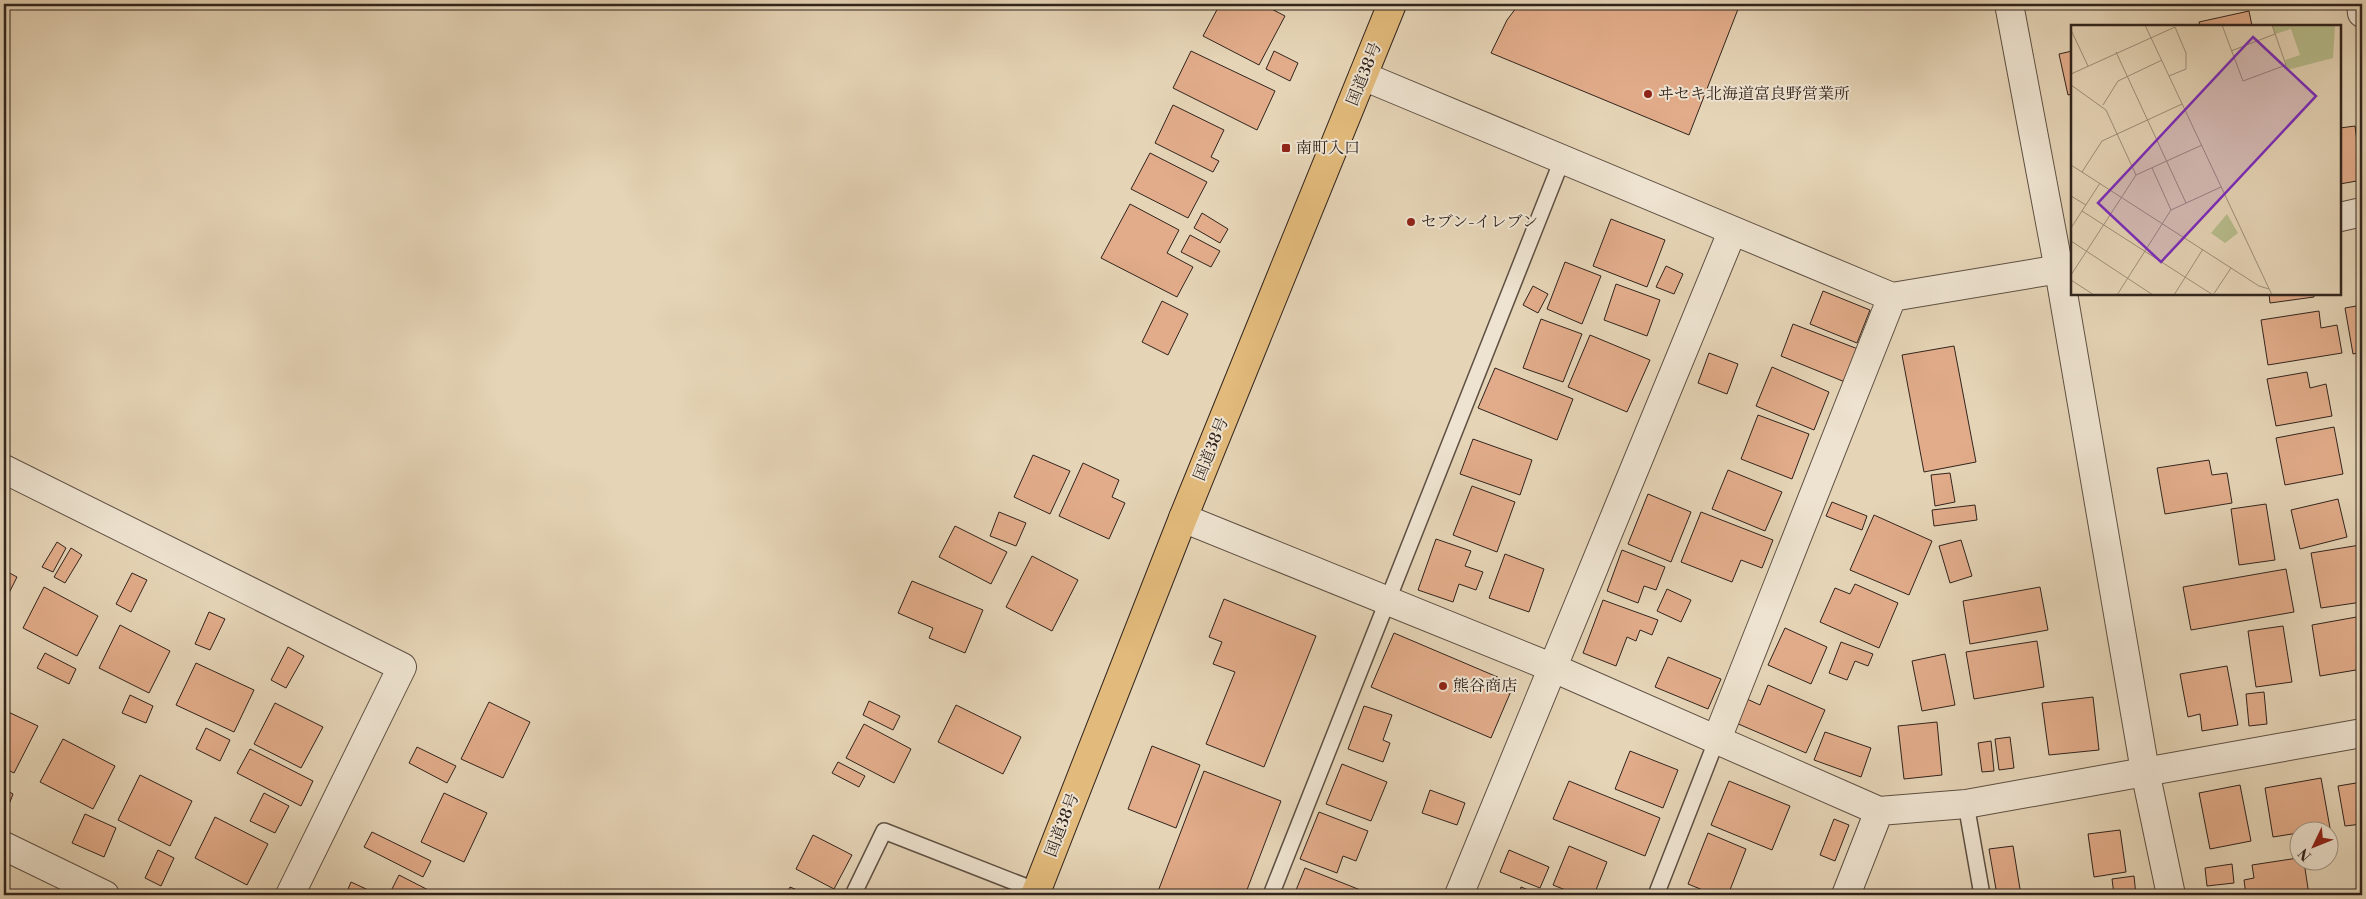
<svg xmlns="http://www.w3.org/2000/svg" width="2366" height="899" font-family="'Libre Bodoni','Noto Serif JP',serif">
<rect width="100%" height="100%" fill="#e5d4b6"/>
<filter id="stains"><feTurbulence type="fractalNoise" baseFrequency=".004" numOctaves="4"/><feColorMatrix values="0 0 0 0 .2 0 0 0 0 .09 0 0 0 0 .02 0 0 0 .5 -.17"/></filter>
<radialGradient id="worn" r=".72"><stop offset=".6" stop-color="#630" stop-opacity="0"/><stop offset="1" stop-color="#630" stop-opacity=".3"/></radialGradient>
<path fill="#e2ac8a" stroke="#31241d" d="M1220,4H1262L1285,16L1259,65L1203,36Z
M1519,4H1740L1689,135L1491,53L1507,20Z
M2249,11L2252,26H2200L2199,22Z
M1191,51L1275,91L1257,130L1173,88Z
M1274,51L1298,63L1290,81L1266,69Z
M2072,51V94L2068,95L2059,54Z
M1173,105L1224,130L1211,157L1219,161L1213,172L1155,143Z
M2355,126L2362,180L2340,184V128Z
M1150,153L1207,182L1188,218L1131,189Z
M1130,204L1179,230L1167,253L1193,267L1177,297L1101,258Z
M1202,213L1228,229L1220,243L1194,228Z
M1611,219L1665,240L1647,287L1593,266Z
M1190,235L1220,251L1211,267L1181,252Z
M1565,262L1601,276L1582,324L1547,309Z
M1666,266L1683,274L1674,294L1656,287Z
M1616,284L1660,300L1647,336L1604,320Z
M1533,286L1548,294L1538,313L1523,305Z
M1823,291L1870,310L1857,343L1810,324Z
M2269,294H2314V297L2270,303Z
M1162,301L1188,314L1168,355L1142,342Z
M2362,305V352L2353,354L2345,308Z
M2319,311L2321,328L2337,325L2342,353L2268,365L2261,320Z
M1541,319L1582,334L1563,382L1523,368Z
M1793,324L1858,349L1845,382L1781,356Z
M1590,335L1650,360L1627,412L1568,387Z
M1954,346L1976,462L1924,472L1902,355Z
M1709,353L1738,364L1727,394L1698,383Z
M1772,367L1829,392L1814,430L1756,406Z
M1495,368L1573,399L1557,440L1478,408Z
M2307,372L2310,388L2326,384L2332,416L2276,426L2267,379Z
M1758,415L1809,434L1792,479L1741,459Z
M2334,427L2343,474L2285,485L2276,438Z
M1473,439L1532,460L1520,495L1460,474Z
M1033,455L1070,471L1050,514L1014,497Z
M2209,460L2212,475L2227,473L2232,503L2165,514L2157,468Z
M1083,463L1119,480L1112,497L1125,503L1109,539L1059,516Z
M1728,470L1782,492L1765,531L1712,509Z
M1950,473L1955,502L1935,506L1931,475Z
M1472,486L1515,502L1497,552L1453,535Z
M1648,494L1691,512L1671,562L1628,544Z
M2338,499L2347,537L2300,549L2291,510Z
M1832,502L1867,516L1862,530L1826,516Z
M2266,504L2275,560L2239,565L2231,509Z
M1975,505L1977,520L1934,526L1932,510Z
M999,512L1026,523L1016,546L990,536Z
M1701,512L1773,540L1762,568L1741,560L1732,582L1681,562Z
M1874,515L1932,541L1909,595L1850,570Z
M955,526L1007,552L991,584L939,557Z
M1436,539L1471,551L1465,566L1483,572L1476,590L1459,584L1453,602L1418,590Z
M1961,540L1972,576L1950,583L1939,546Z
M57,542L66,548L53,572L42,567Z
M2360,545L2362,559V602L2321,608L2311,553Z
M71,548L82,555L65,583L54,577Z
M1622,550L1665,567L1656,590L1644,586L1638,603L1607,591Z
M1505,554L1544,569L1529,612L1489,598Z
M1032,556L1078,580L1052,631L1006,607Z
M2286,569L2294,612L2191,630L2183,587Z
M4,570L17,577L4,603Z
M132,573L147,580L131,612L116,604Z
M912,581L983,610L965,653L929,638L933,628L898,613Z
M1855,584L1898,603L1879,648L1820,622L1835,588L1850,594Z
M44,587L98,616L77,656L23,628Z
M2040,587L2048,630L1970,644L1963,601Z
M1667,589L1691,600L1681,622L1657,611Z
M1224,599L1316,636L1264,767L1206,744L1235,672L1213,664L1222,642L1209,637Z
M1603,600L1658,620L1652,635L1640,630L1636,641L1627,637L1616,666L1583,653Z
M209,612L225,619L210,650L195,644Z
M2362,616V669L2320,676L2312,625Z
M120,625L170,651L149,693L99,668Z
M2283,626L2292,682L2256,687L2248,631Z
M1785,628L1827,647L1811,684L1768,665Z
M1394,633L1514,684L1491,738L1371,687Z
M2037,641L2044,687L1974,699L1966,652Z
M1841,642L1873,654L1868,666L1855,661L1847,680L1829,673Z
M288,647L304,656L286,688L271,680Z
M45,653L76,669L69,684L37,668Z
M1945,654L1955,705L1922,711L1912,661Z
M1668,657L1721,679L1708,709L1655,687Z
M196,663L254,690L234,732L176,705Z
M2227,666L2238,725L2202,731L2200,714L2188,717L2180,674Z
M1768,685L1825,710L1806,753L1736,723L1747,699L1760,705Z
M2264,692L2267,724L2249,726L2246,694Z
M130,695L153,706L146,723L122,713Z
M2093,697L2099,750L2049,755L2042,703Z
M869,701L900,716L893,730L863,715Z
M489,702L530,722L503,778L461,759Z
M275,703L323,727L301,768L254,744Z
M956,705L1021,737L1003,774L938,742Z
M1364,706L1392,715L1383,740L1390,743L1383,762L1348,749Z
M4,710L38,726L14,773L4,768Z
M1937,722L1942,775L1904,779L1898,726Z
M864,724L911,749L894,783L846,758Z
M206,728L230,740L220,761L196,749Z
M1825,732L1871,748L1861,777L1814,760Z
M2010,737L2014,768L1999,770L1995,739Z
M63,739L115,766L93,809L40,782Z
M1991,741L1994,771L1982,772L1978,743Z
M1152,746L1200,765L1176,828L1128,809Z
M417,747L456,766L447,783L409,763Z
M250,749L313,781L301,806L237,773Z
M1630,751L1678,770L1663,808L1615,789Z
M838,762L865,776L859,787L832,773Z
M1342,764L1387,782L1371,821L1326,804Z
M1204,771L1281,801L1245,895H1159L1157,894Z
M140,775L192,801L170,846L118,820Z
M2321,778L2330,828L2273,837L2265,788Z
M1569,781L1660,818L1645,856L1553,819Z
M1729,781L1790,806L1772,850L1711,825Z
M2362,782V824L2345,826L2338,786Z
M2240,785L2251,841L2210,849L2199,793Z
M4,789L13,794L8,807L4,805Z
M1430,790L1465,803L1457,825L1422,813Z
M264,793L289,806L275,833L250,821Z
M444,793L487,813L464,862L421,842Z
M1319,812L1368,831L1356,861L1343,856L1337,873L1300,859Z
M85,814L116,828L104,857L72,843Z
M215,817L268,844L247,885L195,858Z
M1834,819L1849,825L1835,861L1820,855Z
M2120,830L2126,872L2094,877L2088,834Z
M372,832L431,861L423,877L364,847Z
M1708,833L1746,849L1728,895H1715L1688,884Z
M813,835L852,855L834,889L796,869Z
M1569,846L1607,862L1594,895H1578L1553,885Z
M2013,846L2021,895H1997L1989,849Z
M158,850L174,858L161,886L145,878Z
M1509,850L1549,867L1540,888L1500,872Z
M2298,858V862H2304L2309,895H2246L2244,880L2254,878L2252,865Z
M2232,864L2234,883L2207,886L2205,868Z
M1305,868L1373,895H1294Z
M399,875L438,895H389Z
M2134,876L2136,895H2114L2112,879Z
M351,882L379,895L346,894Z
M790,887L809,895H786Z
M1521,887L1541,895H1518Z"/>
<g fill="none" stroke-linecap="round" stroke-linejoin="round">
<g stroke="#5e5043" stroke-width="18">
<path id="service" d="M1966,804L1982,895
M853,895L884,831L1037,891
M1271,895L1562,160
M1656,895L1717,739"/>
</g>
<g stroke="#5e5043" stroke-width="30">
<path id="minor" d="M2361,4L2362,13
M1363,76L1892,297L2072,267
M2340,217L2362,212
M4,469L402,667L290,895
M1183,518L1551,667L1879,811L1966,804L2362,733
M1717,739L1892,297
M4,846L105,895
M1459,895L1732,232
M1846,895L1879,811"/>
</g>
<g stroke="#5e5043" stroke-width="30">
<path id="tertiary" d="M2009,4L2059,270L2145,771L2171,895"/>
</g>
<g stroke="#31241d" stroke-width="30">
<path id="trunk" d="M1035,895L1183,518L1392,4"/>
</g>
<use href="#service" stroke="#eee3d0" stroke-width="15"/>
<use href="#minor" stroke="#eee3d0" stroke-width="28"/>
<use href="#tertiary" stroke="#eee3d0" stroke-width="28"/>
<use href="#trunk" stroke="#e2ba7b" stroke-width="28"/>
</g>
<g fill="#8f2418" stroke="#eee3d0" stroke-width="2">
<circle cx="1648" cy="94" r="5"/>
<rect x="1281" y="143" width="10" height="10" rx="2.5"/>
<circle cx="1411" cy="222" r="5"/>
<circle cx="1443" cy="686" r="5"/>
</g>
<g text-anchor="middle" dominant-baseline="central" stroke-width="4" stroke-linejoin="round" paint-order="stroke">
<g font-size="16" fill="#31241d" stroke="#eee3d0">
<text transform="translate(1364 74) rotate(-68)">国道38号</text>
<text transform="translate(1211 449) rotate(-68)">国道38号</text>
<text transform="translate(1062 825) rotate(-69)">国道38号</text>
</g>
<g font-size="16" fill="#31241d" stroke="#eee3d0" text-anchor="start">
<text x="1658" y="94">ヰセキ北海道富良野営業所</text>
<text x="1296" y="148">南町入口</text>
<text x="1421" y="222">セブン-イレブン</text>
<text x="1453" y="686">熊谷商店</text>
</g>
</g>
<g transform="translate(2071 25)">
<rect width="270" height="270" fill="#e5d4b6"/>
<path d="M201,0H264L262,33L216,45L214,35L229,30L220,4L204,9ZM156,189L167,208L154,218L140,208Z" fill="#b7bc8c"/>
<path fill="none" stroke="#9d8e79" stroke-width="1" d="M74,0L201,270M151,0L172,56L215,40L201,0M0,5L17,41M160,26L204,9M45,27L115,178M0,49L104,2L115,28V44L98,51M0,60L35,85L65,150M32,80L47,56L91,35M0,140L188,261L198,264M81,143L100,185M11,147L31,116L111,79M0,171L15,180M11,186L142,270M0,203L29,158M0,216L82,270M0,250L65,150L131,120M0,255L23,270M46,270L100,185L150,162M103,270L132,224M142,270L160,243"/>
<path fill="#7b2cbf" fill-opacity="0.15" stroke="#7b2cbf" stroke-width="2.5" d="M182,12L245,71L90,237L27,178Z"/>
<rect width="270" height="270" fill="none" stroke="#31241d" stroke-width="2.5"/>
</g>
<rect width="2366" height="899" fill="none" stroke="#e5d4b6" stroke-width="20"/>
<rect x="5" y="5" width="2356" height="889" fill="none" stroke="#31241d" stroke-width="2.5"/>
<rect x="10" y="10" width="2346" height="879" fill="none" stroke="#31241d"/>
<g transform="translate(2314 846) rotate(227)"><circle r="24" fill="#eee3d0" stroke="#a29788"/>
<path d="M0-4L9 19L0 12L-9 19Z" fill="#8f2418"/>
<text y="-8" font-size="14" font-weight="bold" text-anchor="middle" fill="#31241d">N</text>
</g>
<rect width="100%" height="100%" filter="url(#stains)"/>
<rect width="100%" height="100%" fill="url(#worn)"/>
</svg>
